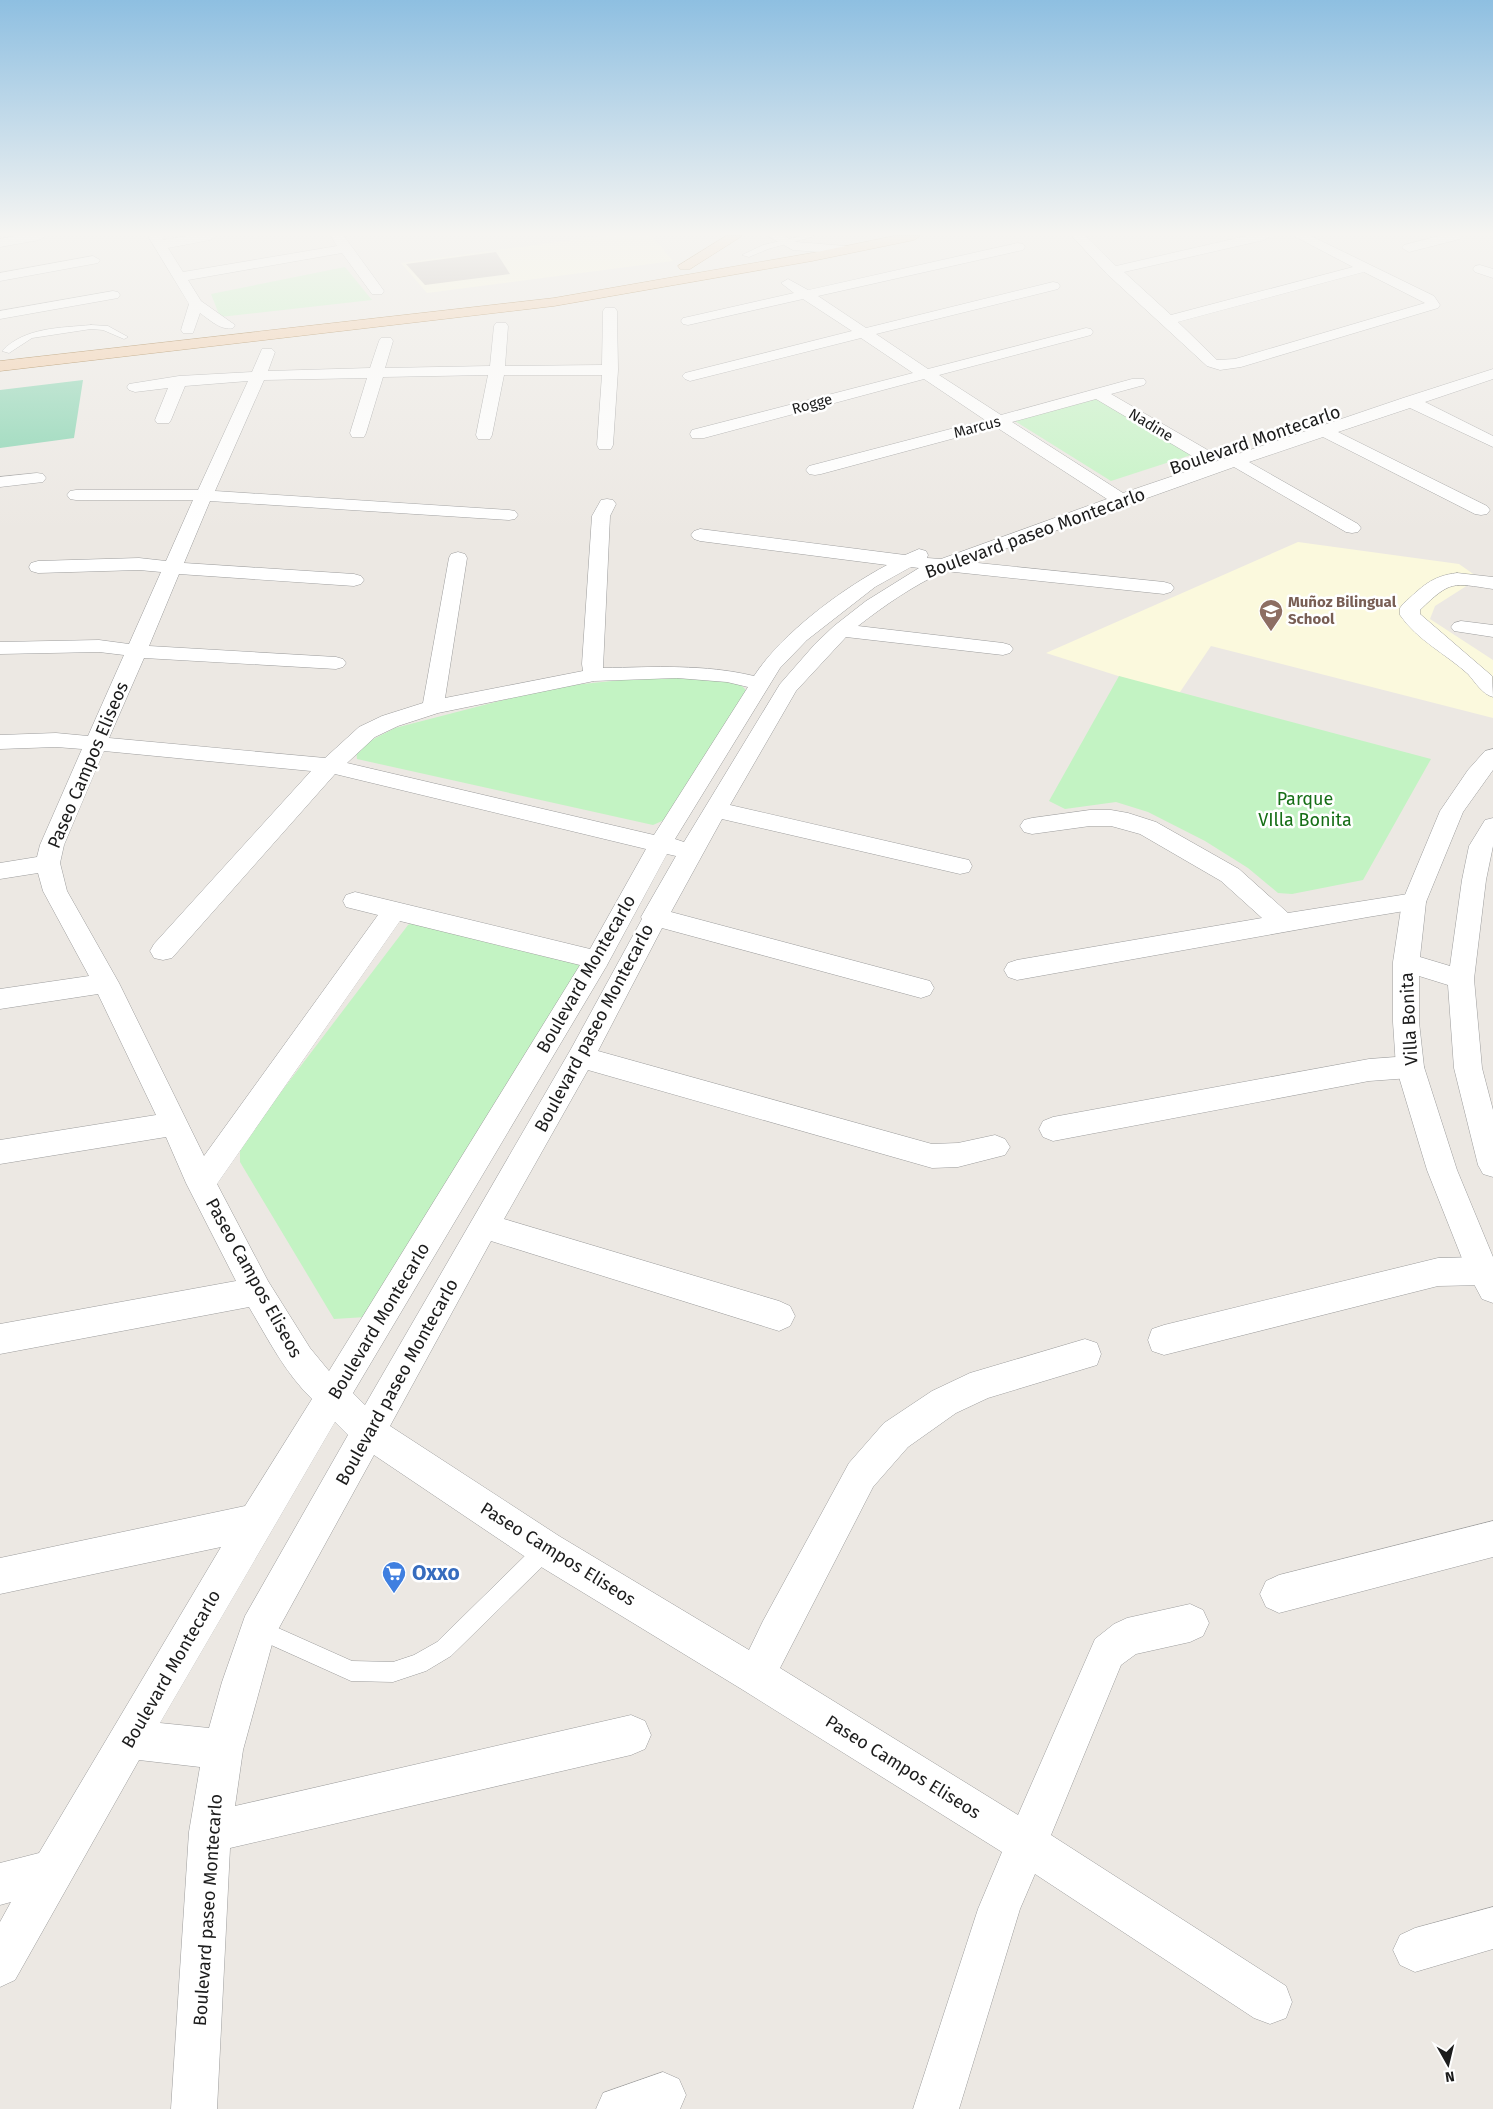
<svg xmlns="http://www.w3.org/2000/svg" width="1493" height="2109" font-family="'Fira Sans',sans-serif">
<rect width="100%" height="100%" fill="#ece8e3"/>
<path fill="#fbf9dd" d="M602,236H652L673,261L427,293L401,263Z
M1298,542L1459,564L1479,578L1435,606L1430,619L1493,660V718L1211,646L1178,695L1046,653Z"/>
<path fill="#c3f3c3" d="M345,267L372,300L220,317L211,294Z
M1095,398L1194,454L1111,481L1013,420Z
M671,675L737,681L748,692L669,818L653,825L357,759L356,748L395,728L553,687Z
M1119,676L1431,759L1363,880L1292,894L1278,893L1248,868L1205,841L1148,812L1116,802L1065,809L1049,801Z
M420,919L579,959L583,972L366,1317L334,1319L240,1162V1146L408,925Z"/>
<path fill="#88d4b1" d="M83,380L74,438L0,448V390Z"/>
<path fill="#b9b1ac" d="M496,252L510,274L425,285L406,264Z"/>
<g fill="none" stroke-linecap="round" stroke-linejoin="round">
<g stroke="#9d9d9d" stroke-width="1">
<path id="service" d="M802,236H815L768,249L749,257L742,255L763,245Z
M91,325L108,326L128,337L124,339L103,330L91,329L32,338L9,353L2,351C25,327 60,328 91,325Z
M546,1539L553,1542L556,1549L553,1556L451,1656L426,1671L393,1682L351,1681L251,1636L248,1629L251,1622L258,1619L352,1661L393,1662L414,1655L437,1642L539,1542Z"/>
</g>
<g stroke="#9d9d9d" stroke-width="1">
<path id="minor" d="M16,236H45L39,240L0,247V239Z
M148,236H161L163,240L187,236H216L210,240L168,248L183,272L337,246L331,236H344L384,291L382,294H372L342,253L188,280L201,301L235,325L233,328C221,331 210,320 200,313L193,333H183L181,330L189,304Z
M768,236H784L796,242L846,246L853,250L846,254L793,250Z
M1072,236H1086L1116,266L1246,236H1270L1264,240L1124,272L1171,315L1353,267L1294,236H1311L1434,296L1440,305L1438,308L1241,367L1220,370L1207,366L1107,274ZM1364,272L1425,303L1235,359L1217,360L1178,322Z
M1439,236H1461L1460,239L1409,252L1402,248L1404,245Z
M1018,243L1023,244L1025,247L1023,250L818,296L866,328L1053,282L1058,283L1060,286L1058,289L876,334L928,369L1086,328L1091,329L1093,332L1091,335L939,375L1001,415L1132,379H1144L1146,382L1144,385L1111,394L1211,452L1213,456L1211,460H1199L1096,399L1012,422L1123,493L1403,398L1493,369V379L1425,402L1493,436V447L1410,408L1338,432L1487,506L1490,510L1487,514L1481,515L1475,514L1323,437L1249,462L1358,524L1361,528L1358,532L1352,533L1346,532L1234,467L968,562L1164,582L1171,584L1174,588L1171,592L1164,594L945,571C914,585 885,605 858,626L1003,643L1010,645L1013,649L1010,653L1003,655L846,637L796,691L730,805L960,858L969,860L972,866L969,872L960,874L722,819L671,912L930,981L934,988L930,995L921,998L662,928L598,1051L932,1144L958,1143L995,1135L1005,1139L1010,1147L1005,1155L958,1167L932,1168L588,1070L504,1219L779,1301L790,1306L795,1316L790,1326L779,1331L491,1241L390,1426L559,1536L749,1650L763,1621L849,1463L884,1423L932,1391L970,1373L1085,1339L1097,1343L1101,1354L1097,1365L988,1398L956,1413L908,1447L873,1487L780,1668L1018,1815L1095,1639L1114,1624L1127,1618L1190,1604L1203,1610L1209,1623L1203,1636L1190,1642L1136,1654L1121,1665L1051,1835L1286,1986L1292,2002L1286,2018L1270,2024L1254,2018L1035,1874L1020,1909L959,2109H913L978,1909L1002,1852L743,1690L533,1562L374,1455L274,1637L243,1750L235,1806L631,1715L645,1721L651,1735L645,1749L631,1755L230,1848L217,2109H171L189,1832L200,1767L139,1760L15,1980L0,1987V1922L11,1902L0,1905V1863L39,1853L221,1547L0,1594V1558L245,1506L312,1399C285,1373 268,1339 249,1307L0,1354V1324L236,1281L186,1183L166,1137L0,1164V1140L156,1115L98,994L0,1009V989L89,976L43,891L38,873L0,879V863L37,857L40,845L82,749L56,747L0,749V735L56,733L88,736L124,655L99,652L0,654V642L99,640L129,644L161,572L139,570L38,573L31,571L29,567L31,563L38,561L139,558L166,561L193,500H76L70,499L67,495L70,491L76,490H198L248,381L185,386L171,420L169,423H157L155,420L168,388L135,392L129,390L127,387L129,384L179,376L252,372L262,349H272L275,352L268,371L370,368L379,341L381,338H391L393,341L385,368L490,366L494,326L496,323H506L508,326L505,366L602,365L603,311L605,308H615L617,311L618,370L613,445L611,449H599L597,445L602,375H504L492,435L490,439H478L476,435L488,375L383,377L366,433L364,437H352L350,433L367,378L264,380L215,491L509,510L515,511L518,515L515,519L509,520L210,501L184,563L354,574L361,576L364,580L361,584L354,586L179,574L149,646L336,657L343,659L346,663L343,667L336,669L144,658L109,738L325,758L359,727L382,716L423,703L449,558L451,554L458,552L465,554L467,558L445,698L583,671L582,664L592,516L601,500L607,499L613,500L616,504L610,516L603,668C655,667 704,664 754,676C782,633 842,589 887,565L700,541L694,539L691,535L694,531L700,529L905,555L919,549L926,551L928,555L927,558L941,559L1107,499L996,427L821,474L815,475L809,474L806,470L809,466L985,420L924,379L704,438H692L690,434L692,430L913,373L861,338L690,381L685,379L682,376L685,373L852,331L803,299L688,325L683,324L681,321L683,318L688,317L794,293L781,283L788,279L808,290ZM911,567L919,568L866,601L834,626L815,644L780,684L684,842L675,839L780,668L807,640L875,587ZM677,678L727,682L748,687L654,835L347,763L375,737L398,726L438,713L594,681ZM104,751L311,771L154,944L150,951L154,958L163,960L172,958L335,774L646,849L590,949L355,892L346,895L343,901L346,907L378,915L204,1156L119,983L67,891L60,863L64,845ZM667,854L676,856L641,917L642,919L571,1049L365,1405L353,1393L606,967ZM400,921L580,965L329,1371L310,1348L268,1281L217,1184ZM335,1422L348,1435L245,1616L222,1682L209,1728L160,1723Z
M93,256L100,260L98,263L0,281V273Z
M1480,265L1493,269V278L1475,272L1473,269L1475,266Z
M113,291L118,292L120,295L118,298L0,319V311Z
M37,473L43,474L46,478L43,482L0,487V477Z
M1457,573L1493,577V589C1452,583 1451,580 1420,610V614L1492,676L1493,697C1482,694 1476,683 1468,674C1446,654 1417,640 1400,615V608L1403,604C1422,587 1431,576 1457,573Z
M1461,621L1493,625V637L1454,631L1451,627L1454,623Z
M1090,810H1111L1128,813L1156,822L1239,869L1288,913L1414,893L1423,896L1426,902L1423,908L1368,917L1017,980L1008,977L1004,970L1008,963L1017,960L1262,918L1221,881L1140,834L1111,826H1090L1032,834L1024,832L1020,826L1024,820L1032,818Z
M1410,1056L1420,1059L1424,1067L1420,1075L1410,1078L1369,1081L1053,1141L1043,1137L1039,1129L1043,1121L1053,1117L1369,1059Z
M1483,1257L1493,1261V1281L1483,1285L1438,1286L1164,1355L1152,1351L1148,1340L1152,1329L1164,1325L1438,1258Z
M1493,1521V1557L1279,1613L1266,1607L1260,1594L1266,1581L1279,1575Z
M1493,1907V1949L1415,1972L1400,1965L1393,1950L1400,1935L1415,1928Z
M663,2072L679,2079L686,2095L680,2109H596L603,2093Z"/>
</g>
<g stroke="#9d9d9d" stroke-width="1">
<path id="tertiary" d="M1493,749V770L1463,812L1426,902L1420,957L1450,966L1462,880L1469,846L1485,820L1493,818V846L1486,880L1474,979L1482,1068L1493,1110V1177L1483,1174L1478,1165L1454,1068L1448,985L1419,976V1022L1424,1067L1457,1170L1493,1257V1303L1482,1299L1467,1271L1427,1170L1396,1067L1393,1022V962L1402,902L1440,811L1468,770L1485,751Z"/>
</g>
<g stroke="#85540f" stroke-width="1">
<path id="primary" d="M726,236H742L690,269H680L678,266Z
M894,236H920L914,240L812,261L554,306L0,371V361L554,298L812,253Z"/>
</g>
<use href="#service" fill="#fff" fill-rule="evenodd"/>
<use href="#minor" fill="#fff" fill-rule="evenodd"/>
<use href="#tertiary" fill="#fff" fill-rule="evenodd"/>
<use href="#primary" fill="#f1c9a3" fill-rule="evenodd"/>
</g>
<linearGradient id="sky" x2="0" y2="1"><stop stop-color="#8ebfe1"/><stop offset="0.44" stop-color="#f6f5f2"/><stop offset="1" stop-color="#f6f5f2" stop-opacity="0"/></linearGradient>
<rect width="1493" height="531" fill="url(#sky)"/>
<defs>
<g id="school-pin" transform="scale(1.25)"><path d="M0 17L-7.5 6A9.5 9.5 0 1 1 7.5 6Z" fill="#8d6e63" stroke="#fff"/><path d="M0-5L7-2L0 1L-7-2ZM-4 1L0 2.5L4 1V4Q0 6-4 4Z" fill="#fff"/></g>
<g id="supermarket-pin" transform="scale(1.25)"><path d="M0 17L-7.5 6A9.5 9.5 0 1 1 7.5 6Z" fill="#3f7fe0" stroke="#fff"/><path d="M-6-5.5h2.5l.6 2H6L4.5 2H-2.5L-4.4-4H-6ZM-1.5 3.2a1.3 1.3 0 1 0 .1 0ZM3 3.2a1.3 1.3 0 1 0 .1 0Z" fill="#fff"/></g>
</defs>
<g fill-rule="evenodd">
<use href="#school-pin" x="1271" y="611"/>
<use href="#supermarket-pin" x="394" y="1573"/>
</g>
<g text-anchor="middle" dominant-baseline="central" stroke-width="5" stroke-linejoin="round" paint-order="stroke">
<g font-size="15" fill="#1c1c1c" stroke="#fff">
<text transform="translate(812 404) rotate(-15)">Rogge</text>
<text transform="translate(1151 425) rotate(31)">Nadine</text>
<text transform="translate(977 427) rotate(-15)">Marcus</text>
</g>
<g font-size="15" font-weight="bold" fill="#785e54" stroke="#fff" text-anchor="start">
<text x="1288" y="602">Muñoz Bilingual<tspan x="1288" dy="17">School</tspan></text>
</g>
<g font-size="18" fill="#1c1c1c" stroke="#fff">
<text transform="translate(1255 440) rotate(-19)">Boulevard Montecarlo</text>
<text transform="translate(1035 533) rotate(-20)">Boulevard paseo Montecarlo</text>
<text transform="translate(88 765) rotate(-67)">Paseo Campos Eliseos</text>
<text transform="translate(586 974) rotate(-60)">Boulevard Montecarlo</text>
<text transform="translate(1409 1019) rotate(-93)">Villa Bonita</text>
<text transform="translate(594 1028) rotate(-62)">Boulevard paseo Montecarlo</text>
<text transform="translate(254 1278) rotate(61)">Paseo Campos Eliseos</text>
<text transform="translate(379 1321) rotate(-59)">Boulevard Montecarlo</text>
<text transform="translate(397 1382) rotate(-61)">Boulevard paseo Montecarlo</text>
<text transform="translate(558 1554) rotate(32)">Paseo Campos Eliseos</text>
<text transform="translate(171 1669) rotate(-60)">Boulevard Montecarlo</text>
<text transform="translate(903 1767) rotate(32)">Paseo Campos Eliseos</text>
<text transform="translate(208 1910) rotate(-86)">Boulevard paseo Montecarlo</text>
</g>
<g font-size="18" fill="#166e16" stroke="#fff">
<text x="1305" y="799">Parque<tspan x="1305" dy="21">VIlla Bonita</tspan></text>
</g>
<g font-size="21" font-weight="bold" fill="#366cbe" stroke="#fff" text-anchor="start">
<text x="412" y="1573">Oxxo</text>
</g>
</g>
<g transform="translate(1448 2064) rotate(172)" stroke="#ffffff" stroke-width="4" paint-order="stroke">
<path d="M0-4L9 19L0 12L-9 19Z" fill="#1c1c1c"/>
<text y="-8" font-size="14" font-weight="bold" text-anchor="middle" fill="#1c1c1c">N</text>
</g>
</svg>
